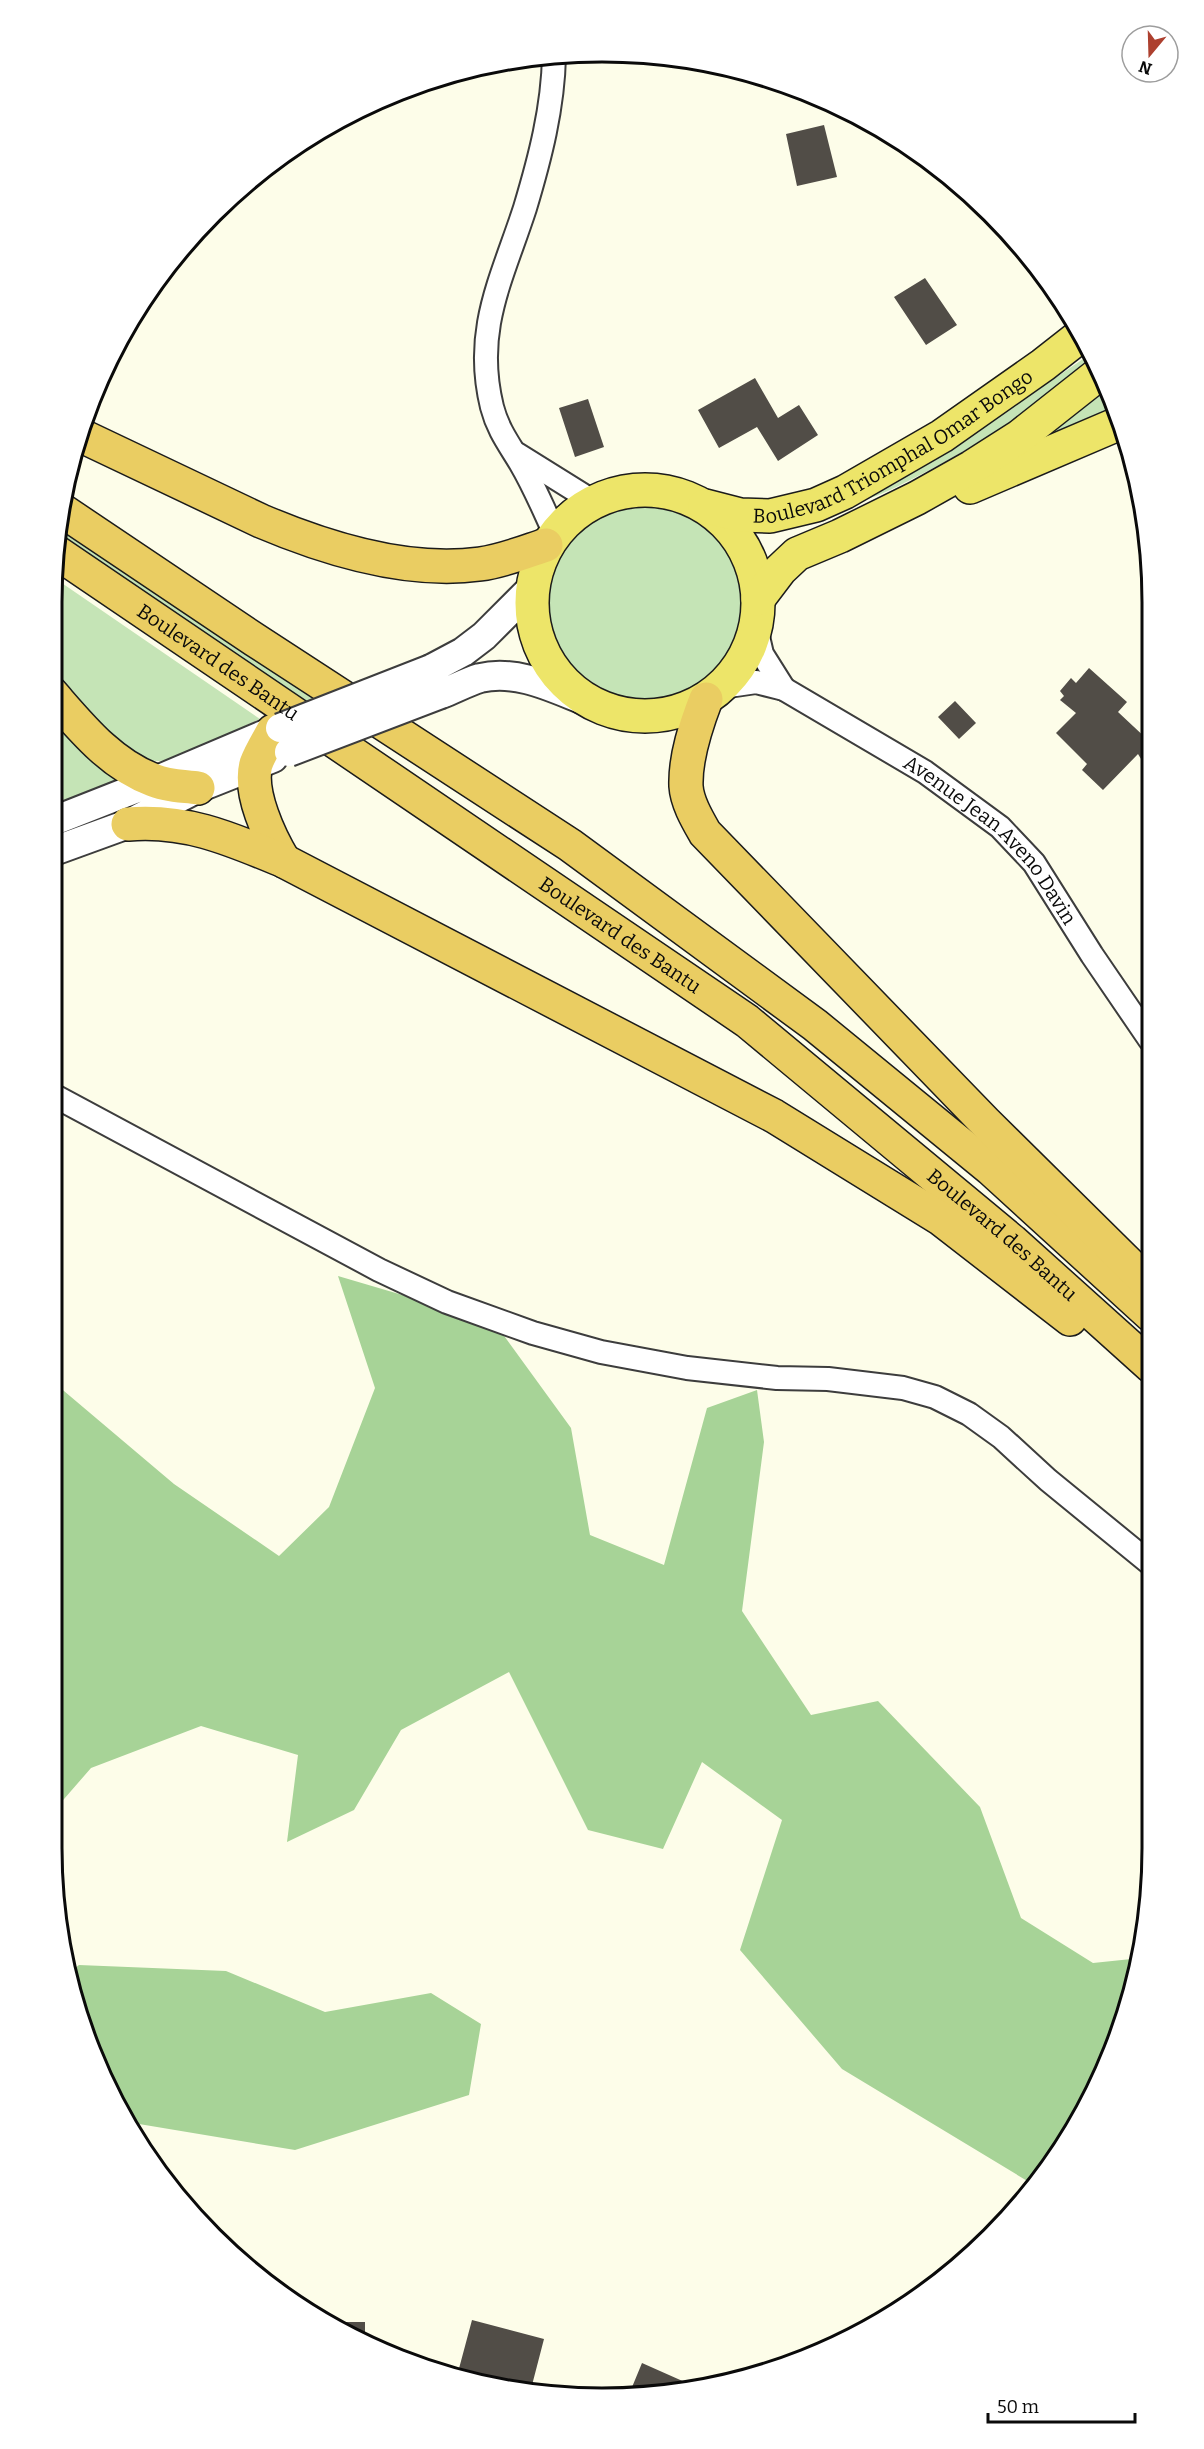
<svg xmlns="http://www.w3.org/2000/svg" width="1204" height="2449" font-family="Bitter,serif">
<rect width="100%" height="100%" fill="#fdfde9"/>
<path fill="#c5e4b6" d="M1091,356L1094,361C1038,405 981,444 918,476C900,485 883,495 863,500L942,456L1083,359Z
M1109,387L1117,413L1031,449Z
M548 602a97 97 0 1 1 194 0a97 97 0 1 1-194 0Z
M59,521L329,704L310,711L57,538Z
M53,577L260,719C239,728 177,761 158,761C118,760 76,700 51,672V602Z
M51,705L124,778L51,809Z"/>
<path fill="#a7d397" d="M338,1276L494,1322L571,1428L590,1535L664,1565L707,1408L757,1390L764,1442L742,1611L811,1715L878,1701L980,1807L1021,1918L1093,1963L1141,1958L1111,2058L1060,2153L1034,2185L842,2069L740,1950L782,1820L702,1762L663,1849L588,1830L509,1672L401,1730L354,1810L287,1842L298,1755L201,1726L91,1768L51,1814V1380L174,1484L279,1556L329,1507L375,1388Z
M79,1965L226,1971L325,2012L431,1993L481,2024L469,2095L295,2150L133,2123L80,2024L71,1971Z"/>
<path fill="#514d47" d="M824,125L837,177L797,186L786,134Z
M925,278L957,325L926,345L894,297Z
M755,378L778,418L799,405L818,435L778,461L757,427L719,448L698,410Z
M588,399L604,447L575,457L559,408Z
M1089,668L1127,702L1118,712L1149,741V772L1138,754L1103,790L1082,770L1087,764L1056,733L1076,713L1060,700L1064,696L1060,691L1071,678L1076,683Z
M955,701L976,723L959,739L938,717Z
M472,2320L544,2339L531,2389L494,2387L457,2376Z
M327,2322H365V2342L355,2337Z
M642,2363L696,2387L674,2393L630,2392Z"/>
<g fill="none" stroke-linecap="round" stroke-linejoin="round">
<g stroke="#3d3d3d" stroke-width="26">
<g id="minor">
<path d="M554,56C553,108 540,158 525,208C502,279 473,330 492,407C498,430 509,444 521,464C534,486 544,510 555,534"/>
<path d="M517,454L594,502"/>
<path d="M756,628L762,654L784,689"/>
<path id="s1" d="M722,687L756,682L784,689L925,772L1000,827L1034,863L1092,955L1150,1040"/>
<path d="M51,1094L379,1270L447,1302L533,1333L601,1352L687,1368L777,1378L828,1379L903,1388L935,1397L969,1414L1001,1437L1048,1480L1152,1565"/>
</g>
</g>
<g stroke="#3d3d3d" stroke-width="32">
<path id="tertiary" d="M431,669L463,652L484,636L532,588
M441,694C454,689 467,682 480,678C518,669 555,689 589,702
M51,822L155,781L280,728
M51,852L128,824L198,788L273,758"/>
</g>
<g stroke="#1b1b1b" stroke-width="36">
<g id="primary">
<path d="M970,487L1120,423"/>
<circle cx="645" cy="603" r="113"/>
<path id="s2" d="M705,506L740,515L770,516L816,505L845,492L942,436L1043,365L1080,336"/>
<path d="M758,599L780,570L797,554L840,536L917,498L972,467L1019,437L1100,373"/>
</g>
</g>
<g stroke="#1b1b1b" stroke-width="36">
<g id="trunk">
<path d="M80,435L261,521C327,549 407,574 480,564C503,561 525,552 546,545"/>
<path d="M60,509L255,640L570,845L815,1025L991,1169L1151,1315"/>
<path id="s3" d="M56,552L747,1021L1012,1241L1151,1366"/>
<path d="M51,693C80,726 110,764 153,780C166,786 184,786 198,788"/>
<path d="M706,699C696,725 685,757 686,786C687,802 697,819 705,833L985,1122L1150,1285"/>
<path d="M273,731C267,742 260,753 256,764C248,792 270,838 284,861"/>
<path d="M128,824C186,819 231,839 284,861L774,1116L941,1219L1070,1319"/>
</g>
</g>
<use href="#minor" stroke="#fff" stroke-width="22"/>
<use href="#tertiary" stroke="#fff" stroke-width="28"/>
<use href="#primary" stroke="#ede569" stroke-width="33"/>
<use href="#trunk" stroke="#eacd62" stroke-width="33"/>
<g stroke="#3d3d3d" stroke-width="32" stroke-linecap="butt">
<path id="tertiary-bridge" d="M280,728L431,669
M289,752L441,694"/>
</g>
<use href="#tertiary-bridge" stroke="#fff" stroke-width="28"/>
</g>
<g text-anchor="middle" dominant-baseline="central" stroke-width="6" stroke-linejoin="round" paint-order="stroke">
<g font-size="20" fill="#0a0a0a" stroke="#fff">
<text stroke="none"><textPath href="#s2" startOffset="207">Boulevard Triomphal Omar Bongo</textPath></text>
<text stroke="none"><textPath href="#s3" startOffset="196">Boulevard des Bantu</textPath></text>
<text stroke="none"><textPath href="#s1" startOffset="322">Avenue Jean Aveno Davin</textPath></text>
<text stroke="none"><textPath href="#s3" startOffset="682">Boulevard des Bantu</textPath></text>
<text stroke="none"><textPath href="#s3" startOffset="1168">Boulevard des Bantu</textPath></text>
</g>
</g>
<path d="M0 0H1204V2449H0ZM602 62H602A540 540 0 0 1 1142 602V1848A540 540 0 0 1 602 2388H602A540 540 0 0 1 62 1848V602A540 540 0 0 1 602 62Z" fill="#fff" fill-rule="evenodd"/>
<path fill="none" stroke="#0a0a0a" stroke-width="3" d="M602 62H602A540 540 0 0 1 1142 602V1848A540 540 0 0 1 602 2388H602A540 540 0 0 1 62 1848V602A540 540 0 0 1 602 62Z"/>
<g transform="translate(1150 54) rotate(199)"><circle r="28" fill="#ffffff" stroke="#9d9d9d" stroke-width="1.5"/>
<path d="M0-4.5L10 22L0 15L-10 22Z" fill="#ad402f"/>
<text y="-9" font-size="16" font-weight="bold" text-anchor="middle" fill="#0a0a0a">N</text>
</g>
<path d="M988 2413v9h147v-9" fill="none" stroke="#0a0a0a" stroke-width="3"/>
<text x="997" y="2413" font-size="18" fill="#0a0a0a" stroke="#ffffff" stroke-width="4.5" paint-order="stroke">50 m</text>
</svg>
